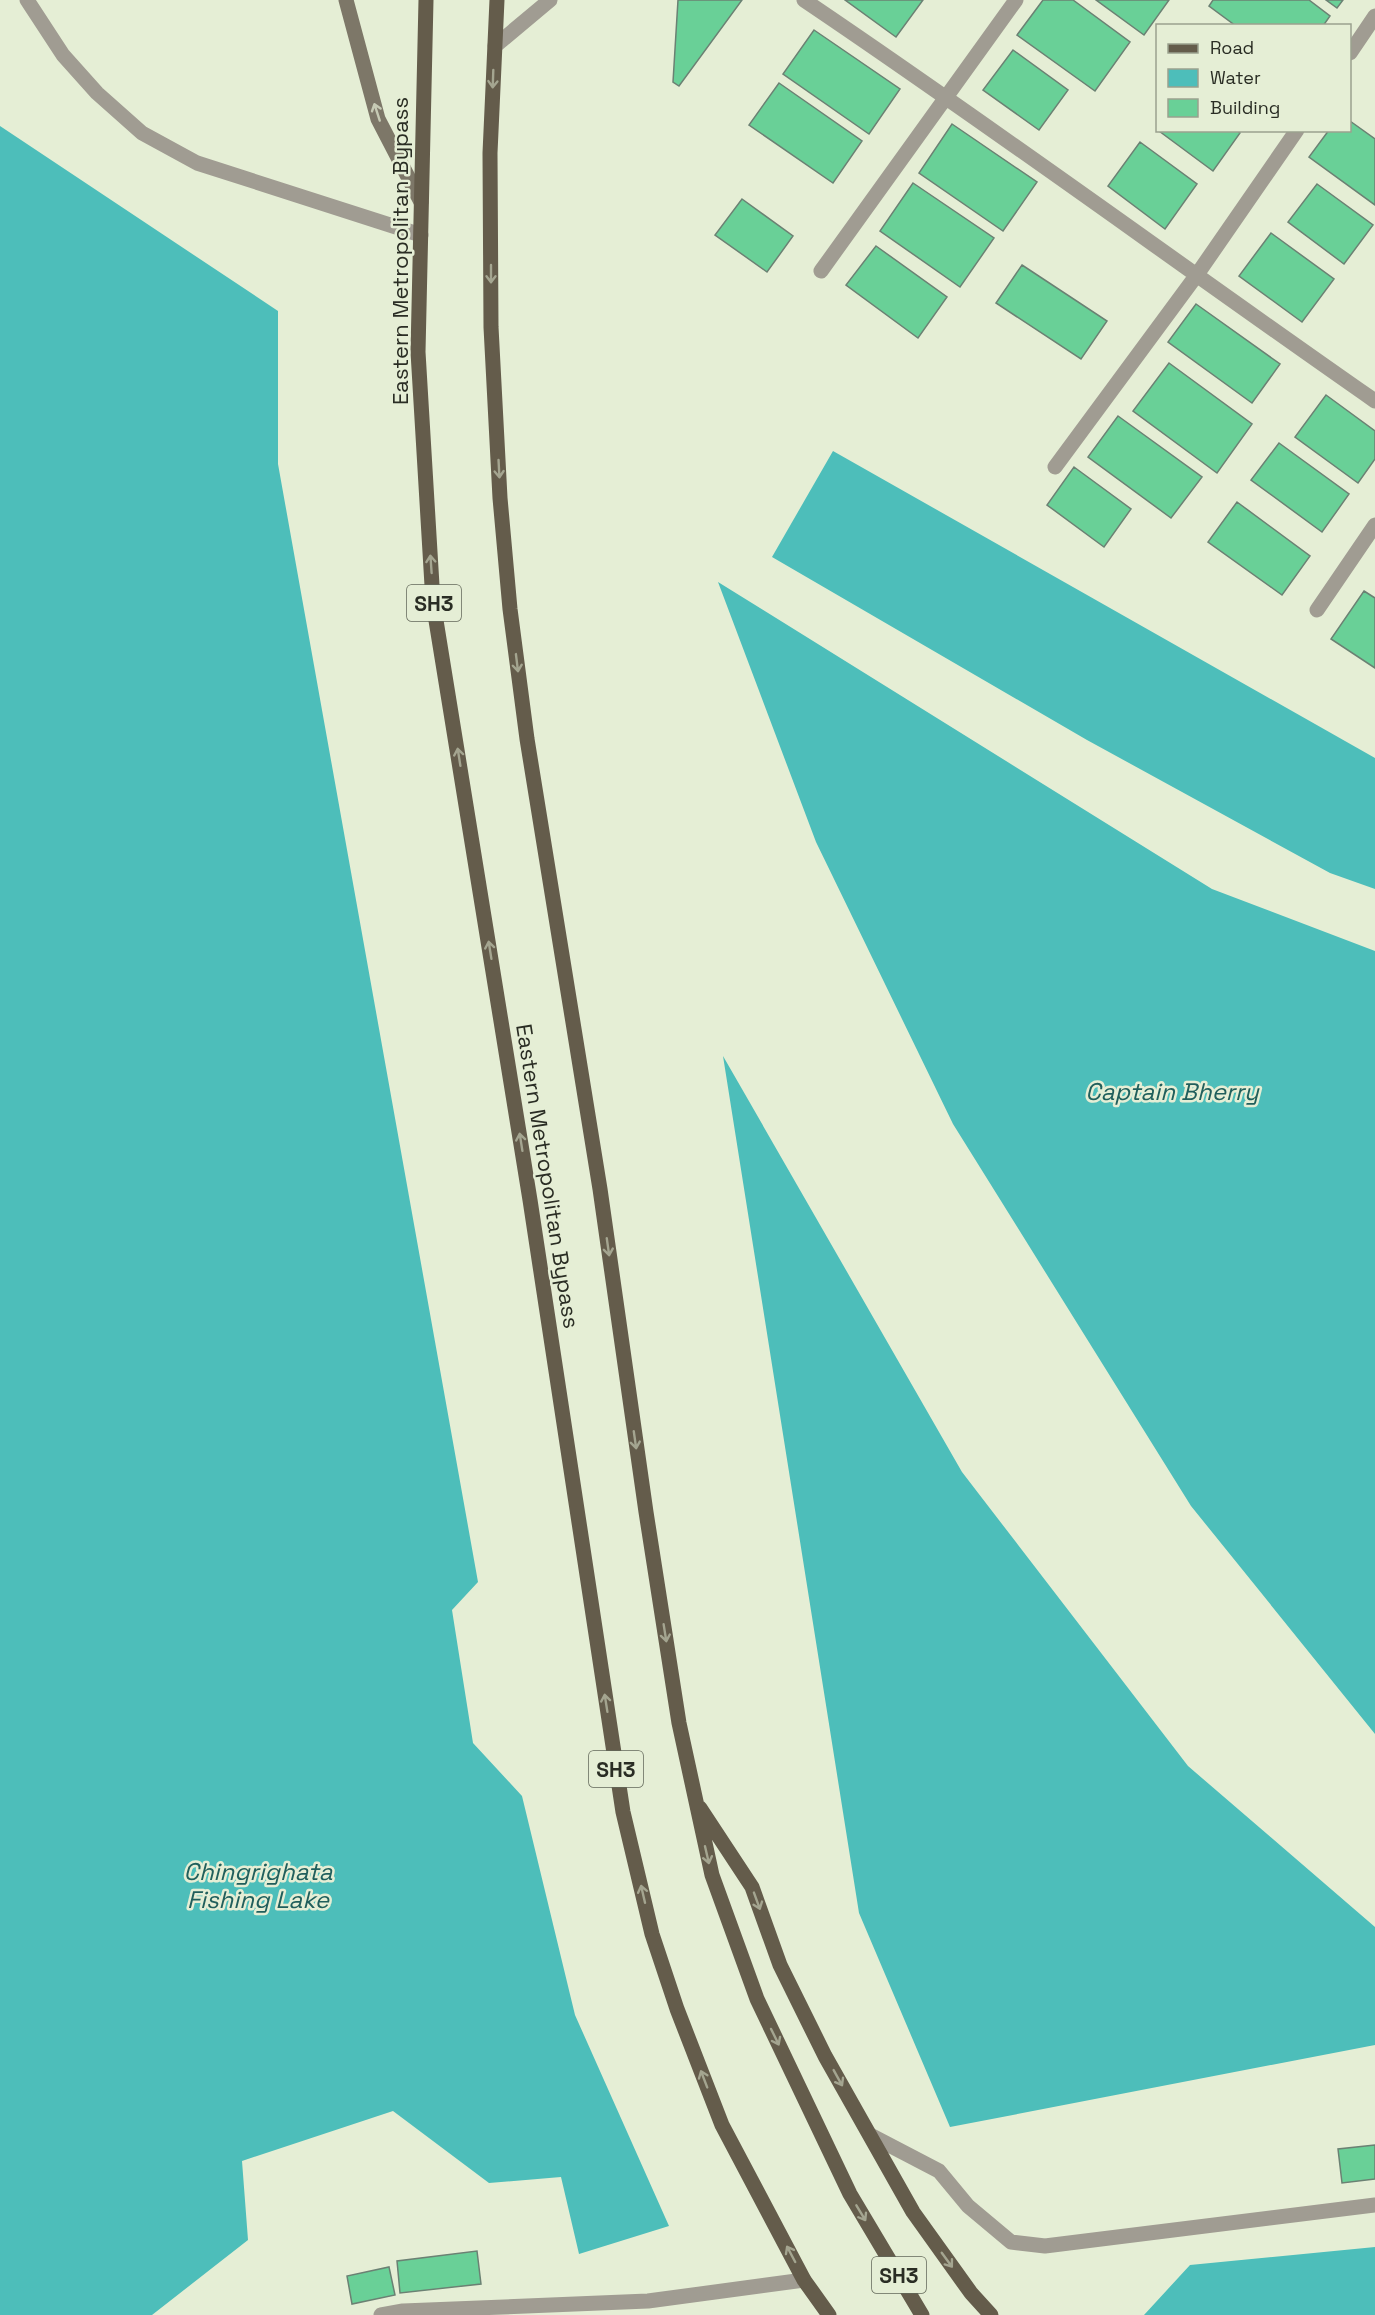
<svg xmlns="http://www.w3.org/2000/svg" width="1375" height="2315" font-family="'Space Grotesk',sans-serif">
<rect width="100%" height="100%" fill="#e5eed5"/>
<path fill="#4dbeba" d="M0,126L278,311V464L478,1582L452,1610L473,1743L522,1796L575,2015L669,2226L579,2254L561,2177L489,2183L393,2111L242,2161L248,2240L152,2315H0Z
M833,451L1375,758V889L1330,873L1087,740L772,557Z
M718,582L1212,889L1375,951V1734L1191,1506L953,1124L816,842Z
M723,1056L962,1472L1188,1766L1375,1927V2045L950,2127L859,1913Z
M1375,2247V2315H1144L1190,2265Z"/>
<path fill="#69d097" stroke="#6b8173" stroke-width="1.5" d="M678,0H742L679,86L673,82Z
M845,0H923L896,37Z
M1043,0H1073L1130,42L1095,91L1017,35Z
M1096,0H1169L1144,35Z
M1213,0H1309L1330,16L1323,26H1236L1209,6Z
M1326,0H1343L1337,8Z
M814,30L900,89L869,134L783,74Z
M1013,50L1068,90L1039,130L983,90Z
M779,83L862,141L833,183L749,125Z
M1350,121L1375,139V205L1309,157L1329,130H1350Z
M952,124L1037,182L1003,231L919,173Z
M1236,130L1240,133L1213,171L1159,131Z
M1140,142L1197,184L1165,229L1108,186Z
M913,183L994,238L960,287L880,231Z
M1317,184L1373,225L1344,264L1288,222Z
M742,199L793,236L767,272L715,235Z
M1271,233L1334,279L1302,322L1239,276Z
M876,246L947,297L918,338L846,285Z
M1022,265L1107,321L1081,359L996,303Z
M1196,304L1280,364L1252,403L1168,342Z
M1169,363L1252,424L1217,473L1133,411Z
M1326,395L1375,431V459L1358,483L1295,437Z
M1118,416L1202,477L1171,518L1088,457Z
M1279,443L1349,494L1322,532L1251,480Z
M1074,467L1131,509L1104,547L1047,505Z
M1237,502L1310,556L1282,595L1208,542Z
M1364,591L1375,598V668L1331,639Z
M1375,2145V2179L1342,2183L1338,2149Z
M477,2251L481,2284L400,2293L397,2261Z
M389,2267L395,2295L352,2304L347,2276Z"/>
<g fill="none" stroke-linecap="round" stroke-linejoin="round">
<path stroke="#a09c92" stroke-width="15" d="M27,0L63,55L97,93L142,133L197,163L421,235
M804,0C997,130 1184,268 1375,401
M495,46L550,0
M1350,53L1375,16
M821,271L1016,0
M1055,467L1196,276L1297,130
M1317,610L1375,525
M870,2135L939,2171L968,2206L1011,2242L1045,2246L1375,2205
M381,2315L403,2311L648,2301L804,2280"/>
<path stroke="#7d7768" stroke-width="15" d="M346,0L378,119L421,202"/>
<path stroke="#645c4b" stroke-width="15" d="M426,0L418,352L433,602L530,1200L623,1812L652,1934L677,2009L722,2125L804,2280L829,2315
M497,0L490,153L491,327L500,498L510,609L527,739L600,1189L646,1512L679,1723L712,1875L757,1999L850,2194L922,2315
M700,1808L752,1887L780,1965L825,2056L913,2212L971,2293L991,2315"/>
</g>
<defs><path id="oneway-shaft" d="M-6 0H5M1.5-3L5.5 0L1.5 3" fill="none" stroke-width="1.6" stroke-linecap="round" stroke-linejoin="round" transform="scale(1.5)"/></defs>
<g stroke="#a4a590">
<use href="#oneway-shaft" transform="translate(493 79) rotate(92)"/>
<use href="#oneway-shaft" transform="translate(491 274) rotate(90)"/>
<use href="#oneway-shaft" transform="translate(499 469) rotate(87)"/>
<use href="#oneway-shaft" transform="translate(431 564) rotate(-94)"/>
<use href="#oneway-shaft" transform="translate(517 663) rotate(83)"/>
<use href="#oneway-shaft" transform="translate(459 757) rotate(-99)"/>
<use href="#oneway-shaft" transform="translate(490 950) rotate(-99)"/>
<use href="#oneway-shaft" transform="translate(521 1142) rotate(-99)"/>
<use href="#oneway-shaft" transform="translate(608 1247) rotate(82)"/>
<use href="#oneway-shaft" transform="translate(635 1440) rotate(82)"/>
<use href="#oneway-shaft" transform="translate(665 1633) rotate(81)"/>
<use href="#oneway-shaft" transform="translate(606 1703) rotate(-99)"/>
<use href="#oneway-shaft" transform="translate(707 1855) rotate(77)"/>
<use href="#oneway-shaft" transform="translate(643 1894) rotate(-103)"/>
<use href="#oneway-shaft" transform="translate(757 1901) rotate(70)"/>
<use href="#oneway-shaft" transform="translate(775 2037) rotate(64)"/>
<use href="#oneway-shaft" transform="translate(838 2078) rotate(61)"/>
<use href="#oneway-shaft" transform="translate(704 2079) rotate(-111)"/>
<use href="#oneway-shaft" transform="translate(861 2213) rotate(59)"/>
<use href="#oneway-shaft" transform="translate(791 2254) rotate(-118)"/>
<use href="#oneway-shaft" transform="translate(947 2260) rotate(54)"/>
</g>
<use stroke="#c6cab4" href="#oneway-shaft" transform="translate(377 112) rotate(-108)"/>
<g text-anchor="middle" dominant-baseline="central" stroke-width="5" stroke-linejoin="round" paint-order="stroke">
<g fill="#e5eed5" stroke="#626759" stroke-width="1.5">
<rect x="407" y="585" width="54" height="36" rx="4.5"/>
<rect x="589" y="1751" width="54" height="36" rx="4.5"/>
<rect x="872" y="2257" width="54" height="36" rx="4.5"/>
</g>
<g font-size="21" font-weight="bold" fill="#2a2d24">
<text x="434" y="603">SH3</text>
<text x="616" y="1769">SH3</text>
<text x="899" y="2275">SH3</text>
</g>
<g font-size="22" fill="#2a2d24" stroke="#e5eed5">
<text transform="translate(400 251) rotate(-90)">Eastern Metropolitan Bypass</text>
<text transform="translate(548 1176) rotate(81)">Eastern Metropolitan Bypass</text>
</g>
<g font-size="24" font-style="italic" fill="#205f5c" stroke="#e5eed5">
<text x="1172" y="1091">Captain Bherry</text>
<text x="258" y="1871">Chingrighata<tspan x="258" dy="28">Fishing Lake</tspan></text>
</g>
</g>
<rect x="1156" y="24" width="195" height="108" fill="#e5eed5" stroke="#9aa18e" stroke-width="1.5"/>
<rect x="1168" y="44" width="30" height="9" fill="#645c4b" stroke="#9aa18e" stroke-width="1.5"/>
<text x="1210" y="54" font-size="18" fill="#2a2d24">Road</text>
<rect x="1168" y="69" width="30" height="18" fill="#4dbeba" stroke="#9aa18e" stroke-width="1.5"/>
<text x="1210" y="84" font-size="18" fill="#2a2d24">Water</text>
<rect x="1168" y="99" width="30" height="18" fill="#69d097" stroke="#9aa18e" stroke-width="1.5"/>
<text x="1210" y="114" font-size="18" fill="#2a2d24">Building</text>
</svg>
